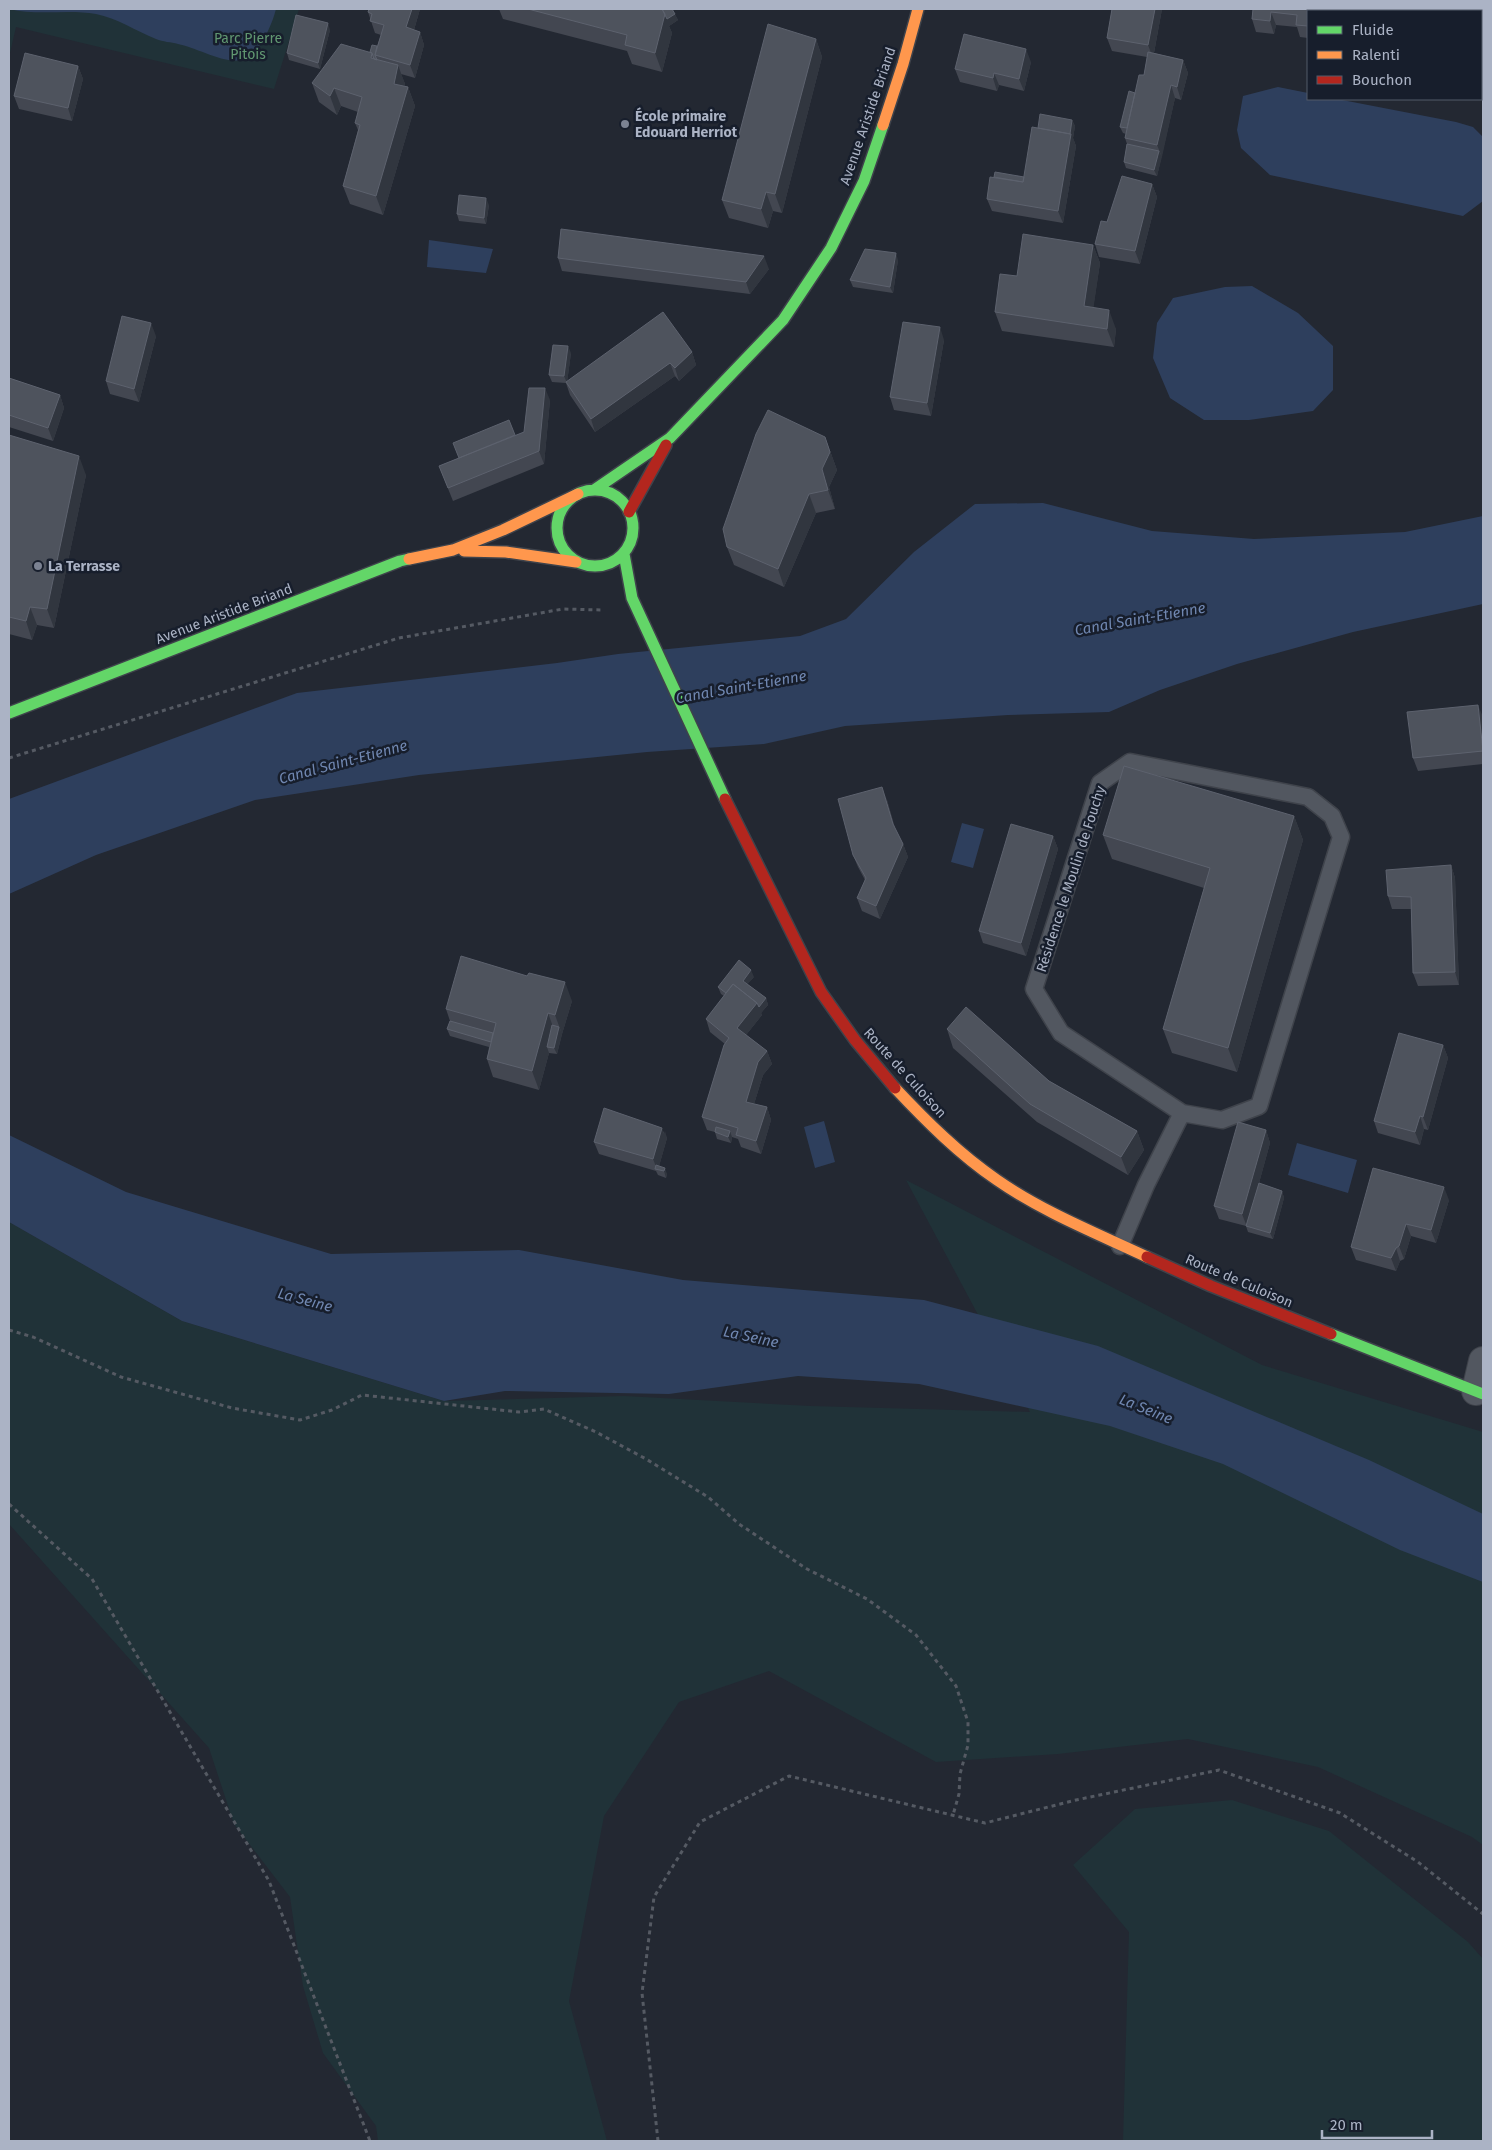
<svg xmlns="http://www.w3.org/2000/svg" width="1492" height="2150" font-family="'Fira Sans',sans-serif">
<rect width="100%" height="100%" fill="#232832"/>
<path fill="#203238" d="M9,9H299L274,89L16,27L9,57Z
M906,1180L1262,1365L1483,1432V1845L1472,1837L1318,1767L1188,1739L1058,1754L936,1762L769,1671L679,1702L604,1816L569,2001L607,2141H378L376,2126L323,2053L303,1986L290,1897L234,1824L209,1748L9,1524V1222L182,1321L444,1401L624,1396L811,1406L1030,1412Z
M1232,1800L1329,1831L1468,1942L1483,1959V2141H1123L1129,1932L1073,1865L1135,1809Z"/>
<path fill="#2e3f5d" d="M9,9H276C272,25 259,56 241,60C224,64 195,47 178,44C171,42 163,42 156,39C136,31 117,18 96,14C68,9 38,16 9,9Z
M1278,87L1308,93V99H1337L1456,122L1473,127L1483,137V201L1463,216L1270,175L1241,148L1237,130L1243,96Z
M429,240L493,249L486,273L427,267Z
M1252,286L1298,313L1333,346V390L1313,411L1249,420H1204L1170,398L1153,358L1157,323L1173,298L1225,287Z
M1043,503L1152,531L1254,539L1405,532L1483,516V604L1353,632L1237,664L1160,690L1109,712L1008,715L845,726L764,744L647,752L419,775L255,800L96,855L9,894V799L297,693L557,663L618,654L800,636L846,619L914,552L975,504Z
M962,823L984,829L973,868L951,862Z
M824,1121L835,1162L815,1168L804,1127Z
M9,1135L126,1192L331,1254L519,1250L683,1280L924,1300L1098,1346L1369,1460L1483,1514V1582L1400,1550L1223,1464L1110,1426L919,1384L798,1376L669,1394L505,1391L444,1401L182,1321L9,1222Z
M1297,1143L1357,1160L1348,1193L1288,1175Z"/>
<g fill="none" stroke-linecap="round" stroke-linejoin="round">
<g stroke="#3f434b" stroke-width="19">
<path id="lane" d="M1120,1246L1146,1185L1182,1113L1061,1033L1034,989L1100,783L1130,762L1308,797L1332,816L1341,837L1259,1106L1222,1120L1182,1113"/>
</g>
<g stroke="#3f434b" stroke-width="30">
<path id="street" d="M1476,1391L1483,1361"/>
</g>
<g stroke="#3f434b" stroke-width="14">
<path id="fast" d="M557 528a38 38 0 1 1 76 0a38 38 0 1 1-76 0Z
M594,490L670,438L783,320L831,248L864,181L883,125
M624,554L632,598L725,799
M9,713L400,561L409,559
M1331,1334L1483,1394"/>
</g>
<g stroke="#3f434b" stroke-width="14">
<path id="slow" d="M883,125L903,64L918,9
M464,551L506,552L576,562
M409,559L453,550L503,530L578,494
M895,1088C926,1121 959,1154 997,1180C1043,1212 1096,1233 1147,1257"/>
</g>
<g stroke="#3f434b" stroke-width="14">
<path id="jam" d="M629,512L666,445
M725,799L821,992L855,1040L895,1088
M1147,1257L1211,1286L1331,1334"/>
</g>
<path stroke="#555a63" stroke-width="3" stroke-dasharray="4 4" stroke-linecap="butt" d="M9,758L399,638L563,609L602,610
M9,1330L33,1337L121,1377L232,1408L300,1420L332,1410L362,1395L519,1412L544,1409L596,1432L646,1459L708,1497L739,1524L807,1569L867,1599L916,1635L956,1686L968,1722V1745L960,1774L959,1794L953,1815
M9,1504L92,1579L269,1881L370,2141
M658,2141L642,1993L654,1897L700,1822L789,1776L985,1823L1076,1800L1219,1770L1340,1813L1418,1862L1483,1914"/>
<use href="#lane" stroke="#525760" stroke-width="16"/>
<use href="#street" stroke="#525760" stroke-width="28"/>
<use href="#fast" stroke="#63d668" stroke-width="11"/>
<use href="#slow" stroke="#ff974d" stroke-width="11"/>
<use href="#jam" stroke="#b3261e" stroke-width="11"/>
</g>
<path fill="#434751" d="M369,9H420L414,30L420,32L424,45L415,78L401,74L405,84L404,86L408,87L415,106L383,215L350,204L343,186L358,130L355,123L358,112L341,106L337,115L319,102L312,83L370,52L377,46L381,35L375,33L368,12Z
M499,9H672L678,20L669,26L672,33L662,72L632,64L627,51L503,19Z
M1112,9H1162L1154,53L1183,60L1188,73L1181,100L1175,98L1157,176L1126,168L1124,162L1127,144L1125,138L1126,134L1123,133L1120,127L1144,75L1147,57L1112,51L1107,38Z
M1253,9H1350V11H1308V38L1300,37L1297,27L1276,25L1274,34L1256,32L1252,19Z
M1483,9V55H1481V11Z
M330,30L320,69L289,60L287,53Z
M816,39L822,57L782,213L773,211L768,228L729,218L722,200Z
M1031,62L1024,91L999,85L997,91L960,82L955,69Z
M78,66L83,79L72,121L19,109L14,96Z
M1072,120L1075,126L1073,138L1076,146L1063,223L992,211L987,199L994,177H1024L1038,128Z
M1152,184L1157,197L1140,264L1099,257L1095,244L1107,222Z
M489,205L486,224L459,221L457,214Z
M1093,245L1100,263L1093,308L1116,329L1114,347L1002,331L995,312L1017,276Z
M558,258L769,269L750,294L562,271Z
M898,260L893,293L853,287L850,280Z
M156,336L139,402L110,394L106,381Z
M944,340L931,416L894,410L890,397Z
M692,352L696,365L679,381L675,376L595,432L570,395L566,383L552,382L549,375L571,353L567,382Z
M9,378L60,395L64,408L53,441L9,427Z
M550,400L544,464L453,501L439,466L524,432Z
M9,435L86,475L54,628L37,625L32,640L9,634Z
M825,437L837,470L829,487L835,509L816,513L784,587L734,565L727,547Z
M1483,717V764L1418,771L1413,758Z
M887,800L895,828L903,844L908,857L880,919L862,911L857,898L865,880L858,867L853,855Z
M1294,816L1303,840L1237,1072L1172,1053L1163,1029L1204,888L1112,859L1103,835Z
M1053,836L1058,849L1026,956L983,943L979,931Z
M1451,865L1455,878L1459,985L1418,986L1413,973L1411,909H1392L1388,896Z
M754,977L747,984L766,998L768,1005L761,1013L762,1015L746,1035L767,1051L772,1064L763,1075L754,1104L767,1107L771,1120L761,1154L741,1147L738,1139L732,1137L731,1143L717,1139L715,1132L707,1130L702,1117L725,1044L710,1032L706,1019L724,996L721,994L718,987Z
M572,1001L562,1034L557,1054L549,1053L539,1090L493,1077L487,1059L489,1047L450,1036L447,1029L450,1021L446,1009Z
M947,1029L1049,1081L1137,1131L1144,1150L1128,1175L1037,1122L953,1048Z
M1443,1045L1448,1058L1428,1130L1424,1129L1420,1145L1378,1133L1374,1121Z
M1266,1130L1270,1143L1259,1183L1282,1191L1284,1198L1273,1239L1248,1232L1246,1226L1219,1219L1214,1206Z
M663,1131L667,1138L659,1166L667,1174L666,1178L658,1175L656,1171L599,1154L594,1142Z
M1449,1200L1436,1243L1411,1236L1404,1259L1400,1261L1396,1271L1356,1260L1351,1247Z"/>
<path fill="#31363f" d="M412,9H420L411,40L406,27Z
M1155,9H1162L1153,58L1148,45Z
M1344,9H1350V11H1344Z
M1271,12L1276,25L1274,34L1270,21Z
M665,14H675L678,20L669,26L672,33L662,72L655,53Z
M328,23L330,30L320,69L318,63Z
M420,32L424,45L415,78L410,65Z
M816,39L822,57L782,213L775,194Z
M1026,49L1031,62L1024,91L1019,79Z
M1183,60L1188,73L1181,100L1177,87Z
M398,65L405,84L401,102L394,84Z
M78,66L83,79L72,121L68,108Z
M994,73L999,85L997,91L993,78Z
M1171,85L1175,98L1162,157L1157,145Z
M408,87L415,106L383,215L376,196Z
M334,88L341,106L337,115L330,96Z
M1072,120L1075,126L1073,138L1076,146L1063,223L1058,211Z
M1159,151L1162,157L1157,176L1154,170Z
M1152,184L1157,197L1140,264L1135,251Z
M766,192L773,211L768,228L761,209Z
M486,198L489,205L486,224L484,218Z
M1093,245L1100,263L1091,325L1084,306Z
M896,253L898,260L893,293L890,287Z
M764,256L769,269L750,294L746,282Z
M1109,310L1116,329L1114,347L1107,329Z
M151,323L156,336L139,402L134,389Z
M940,327L944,340L931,416L927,403Z
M568,346L571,353L567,383L564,376Z
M692,352L696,365L679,381L675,368Z
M670,363L675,376L595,432L591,419Z
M545,388L550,400L544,464L539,451Z
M60,395L64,408L53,441L48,428Z
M825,437L837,470L829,487L835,509L828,490L822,469Z
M79,456L86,475L54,628L47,609Z
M809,494L816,513L784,587L778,569Z
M30,607L37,625L32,640L26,621Z
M1478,705L1483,717V752V751Z
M882,787L887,800L897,836L893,824Z
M1294,816L1303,840L1237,1072L1228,1048Z
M1053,836L1058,849L1026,956L1021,943Z
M903,844L908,857L880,919L876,906Z
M1451,865L1455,878L1459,985L1455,972Z
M751,970L754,977L745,987L743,981Z
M565,982L572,1001L562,1034L555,1015Z
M766,998L768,1005L761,1013L762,1015L742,1040L737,1028L757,1003Z
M548,1013L555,1032L547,1047L549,1053L539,1090L532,1071Z
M559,1027L562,1034L557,1054L554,1048Z
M1443,1045L1448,1058L1428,1130L1423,1117Z
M767,1051L772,1064L763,1075L751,1114L746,1102L758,1062Z
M767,1107L771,1120L761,1154L756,1141Z
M1420,1116L1424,1129L1420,1145L1415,1132Z
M662,1128L664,1134L665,1131L667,1138L658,1170L657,1169L653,1159Z
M1266,1130L1270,1143L1247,1227L1242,1214Z
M730,1131L732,1137L731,1143L728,1137Z
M1137,1131L1144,1150L1128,1175L1121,1157Z
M665,1168L667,1174L666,1178L664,1171Z
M1444,1187L1449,1200L1436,1243L1431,1230Z
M1282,1191L1284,1198L1273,1239L1270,1233Z
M1406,1224L1411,1236L1404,1259L1399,1246Z
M1396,1248L1400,1261L1396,1271L1391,1258Z"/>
<path fill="#4e535d" stroke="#5d626e" d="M369,9H412L406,27L420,32L410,65L375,55L384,25L370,21L372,14L368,12Z
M528,9H662L665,14L655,53L625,45L627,35Z
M662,9H672L675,14L667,19Z
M1112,9H1155L1148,45L1107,38Z
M1253,9H1344V11H1308V26L1296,25L1297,15L1271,12L1270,21L1252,19Z
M1365,9H1419L1418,11H1364Z
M1422,9H1441L1440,11H1421Z
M1444,9H1483V43H1481V11H1443Z
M296,15L328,23L318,63L287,53Z
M768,24L816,39L775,194L766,192L761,209L722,200Z
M964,34L1026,49L1019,79L994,73L993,78L955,69Z
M341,44L372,53L371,58L398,65L394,84L408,87L376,196L343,186L360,125L355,123L362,97L334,88L330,96L312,83Z
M372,45L377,46L375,55L377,60L374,59L372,53L370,52Z
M1148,52L1183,60L1177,87L1171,85L1157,145L1125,138L1139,75H1144Z
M25,53L78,66L68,108L14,96Z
M1129,91L1135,93L1127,128L1120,127Z
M1040,114L1072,120L1070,134L1038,128Z
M1032,127L1071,134L1058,211L987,199L990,177L1023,182Z
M1127,144L1159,151L1154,170L1124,162Z
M995,172L1024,177L1023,182L994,177Z
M1122,176L1152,184L1135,251L1095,244L1101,221L1107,222Z
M459,195L486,198L484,218L457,214Z
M561,229L764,256L746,282L558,258Z
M1023,234L1093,245L1084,306L1109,310L1107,329L995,312L1000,274L1017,276Z
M865,249L896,253L890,287L850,280Z
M663,312L692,352L675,368L670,363L591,419L566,382Z
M122,316L151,323L134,389L106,381Z
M903,322L940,327L927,403L890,397Z
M553,345L568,346L564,376L549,375Z
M9,378L60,395L48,428L9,415Z
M529,388H545L539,451L448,488L439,466L524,432Z
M768,410L825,437L830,452L822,469L828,490L809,494L778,569L727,547L723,529L756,434Z
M509,420L515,435L459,458L453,443Z
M9,435L79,456L47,609L30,607L26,621L9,617Z
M1478,705L1483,751L1413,758L1407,712Z
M1124,766L1294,816L1228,1048L1163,1029L1210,868L1103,835Z
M882,787L893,824L903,844L876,906L857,898L866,878L853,855L838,799Z
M1011,824L1053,836L1021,943L979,931Z
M1451,865L1455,972L1413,973L1411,897L1388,896L1386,870Z
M461,956L527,976L529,973L565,982L555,1015L548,1013L532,1071L487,1059L496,1023L446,1009Z
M739,960L751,970L743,981L766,998L759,1007L757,1003L733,984L726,993L718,987Z
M733,984L757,1003L737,1028L767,1051L758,1062L746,1102L767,1107L756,1141L736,1135L738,1128L702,1117L724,1045L729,1038L706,1019Z
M966,1007L1049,1081L1137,1131L1121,1157L1030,1104L947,1029Z
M450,1021L493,1033L491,1042L447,1029Z
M552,1025L559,1027L554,1048L547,1047Z
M1399,1033L1443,1045L1423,1117L1420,1116L1415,1132L1374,1121Z
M604,1108L662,1128L653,1159L594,1142Z
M1238,1122L1266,1130L1242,1214L1214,1206Z
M716,1127L730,1131L728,1137L715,1132Z
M656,1165L665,1168L664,1171L655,1169Z
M1373,1168L1444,1187L1431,1230L1406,1224L1399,1246L1396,1248L1391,1258L1351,1247Z
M1259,1183L1282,1191L1270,1233L1246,1226Z"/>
<g fill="#7b8292" stroke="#171e2c" stroke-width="2">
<circle cx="625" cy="124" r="5"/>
<circle cx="38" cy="566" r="5"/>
</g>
<g text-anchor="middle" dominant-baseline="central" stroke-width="5" stroke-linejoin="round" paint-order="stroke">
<g font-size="14" fill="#619771" stroke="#171e2c">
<text x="248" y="38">Parc Pierre<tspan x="248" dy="16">Pitois</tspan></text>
</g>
<g font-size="14" font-weight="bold" fill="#abb3c5" stroke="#171e2c" text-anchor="start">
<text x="635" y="116">École primaire<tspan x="635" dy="16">Edouard Herriot</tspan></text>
<text x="48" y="566">La Terrasse</text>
</g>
<g font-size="14" fill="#abb3c5" stroke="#171e2c">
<text transform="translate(868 116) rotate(-71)">Avenue Aristide Briand</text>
<text transform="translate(224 614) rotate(-21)">Avenue Aristide Briand</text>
<text transform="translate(1071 879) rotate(-72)">Résidence le Moulin de Fouchy</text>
<text transform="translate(905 1073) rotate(48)">Route de Culoison</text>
<text transform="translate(1239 1281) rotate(23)">Route de Culoison</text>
</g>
<g font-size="15" font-style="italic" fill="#7087b1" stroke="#171e2c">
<text transform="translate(1140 619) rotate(-10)">Canal Saint-Etienne</text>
<text transform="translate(741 687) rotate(-10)">Canal Saint-Etienne</text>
<text transform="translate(343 762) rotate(-15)">Canal Saint-Etienne</text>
<text transform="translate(305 1300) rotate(15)">La Seine</text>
<text transform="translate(751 1337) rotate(12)">La Seine</text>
<text transform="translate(1146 1409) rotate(22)">La Seine</text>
</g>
</g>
<rect width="1492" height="2150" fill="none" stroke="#abb3c5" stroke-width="20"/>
<rect x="1307" y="10" width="175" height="90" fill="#171e2c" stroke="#525a69"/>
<rect x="1317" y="26" width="25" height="8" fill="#63d668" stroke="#525a69"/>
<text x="1352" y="35" font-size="15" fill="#abb3c5">Fluide</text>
<rect x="1317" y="51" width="25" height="8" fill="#ff974d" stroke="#525a69"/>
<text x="1352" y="60" font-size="15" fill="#abb3c5">Ralenti</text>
<rect x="1317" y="76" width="25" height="8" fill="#b3261e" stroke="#525a69"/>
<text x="1352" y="85" font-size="15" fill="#abb3c5">Bouchon</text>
<path d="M1322 2130v8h110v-8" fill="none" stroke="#abb3c5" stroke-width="2.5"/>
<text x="1330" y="2130" font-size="15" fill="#abb3c5" stroke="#171e2c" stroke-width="4" paint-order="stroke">20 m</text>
</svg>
